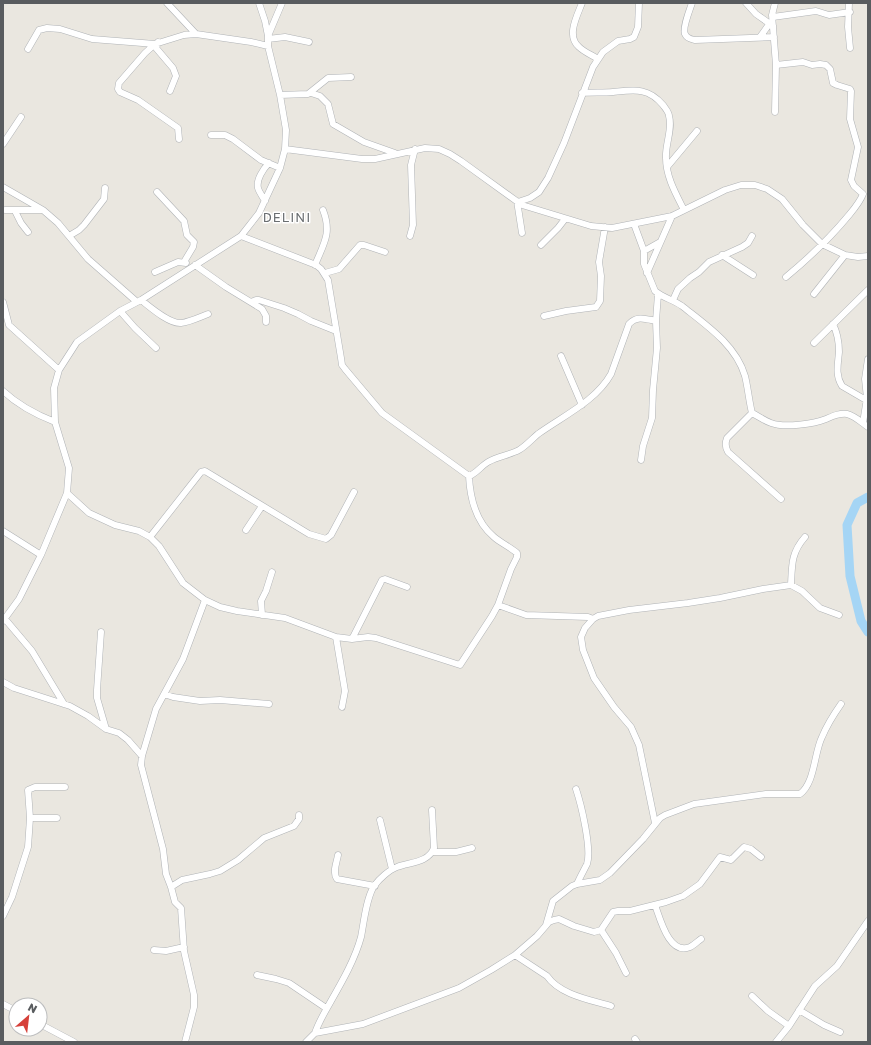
<svg xmlns="http://www.w3.org/2000/svg" width="871" height="1045" font-family="'Golos Text',sans-serif">
<rect width="100%" height="100%" fill="#eae7e0"/>
<g fill="none" stroke-linecap="round" stroke-linejoin="round">
<path stroke="#a5d5f5" stroke-width="9" d="M868,497L857,503L847,525L850,576L861,621L868,632"/>
<g stroke="#b0b3b6" stroke-width="7">
<path id="minor" d="M167,3L196,34
M259,3L265,21L268,36
M582,3C577,16 566,36 579,47C584,52 592,55 598,59
M692,3C690,9 682,29 685,34C687,39 691,39 695,40L774,37
M746,3L756,14L773,26
M775,3L772,15L776,65L775,112
M849,3L848,27L850,48
M773,17L816,11L829,15L850,12
M760,37L770,23
M268,39L285,37L309,42
M158,42L156,48L173,68L176,76L170,91
M155,44L145,53L119,83L118,89L120,92L138,100L178,128L179,139
M28,49L39,30L47,28L60,29L92,39L155,44L184,35L196,34L251,42L268,46
M776,65L803,62L812,65L820,64L826,65L830,69L833,83L837,85L850,89L851,91L850,119L858,147L851,180L854,186L863,194C860,202 854,209 849,215C830,238 809,258 786,277
M311,93L320,96L328,104L333,124L364,142L395,153
M582,93C592,92 603,93 613,92C634,90 648,87 663,105C665,108 669,112 669,116C673,129 665,144 666,158C666,177 676,194 684,210
M280,95L308,94L328,78L351,77
M211,135H225L233,139L261,160L280,168
M3,144L21,117
M285,149L362,159H375L425,148L439,149L450,154L461,161L522,205L591,226L612,228L672,216L725,190L741,185H755L767,189L782,199L803,225L822,244L845,255L858,257L868,256
M667,167L697,131
M3,187L43,210L58,223L88,259L137,302
M157,192L184,221L187,235L194,242L193,247L184,262
M265,201C263,197 259,192 258,188C256,180 263,169 269,163
M517,201L522,233
M518,202L530,198L539,192L548,178L564,143L593,67L603,52L618,41L630,39L634,37L638,27L639,3
M5,210H42
M15,211L21,223L28,232
M634,224L644,251V264L655,291C663,298 674,300 682,306C706,325 736,345 745,376C748,388 749,401 752,413C758,416 765,421 771,423C784,428 814,424 826,419C833,416 839,413 847,414C855,416 861,422 868,427
M69,236L79,230L84,225L104,199L105,188
M241,236L316,265L321,269L328,280L341,358L342,365L345,369L382,413L469,476C476,474 481,466 488,462C498,456 510,455 519,450C526,446 532,439 538,434C563,416 596,401 611,374L629,324C637,315 646,319 656,321
M410,236L413,225L411,165L415,149
M541,245L558,228L565,219
M644,251L660,242
M722,255L753,275
M195,265L226,287L262,309L266,316V322
M315,265C324,243 332,233 323,210
M155,272L178,262L186,263
M325,273L339,269L360,245H364L385,252
M647,273L672,216
M814,294L845,255
M141,300C150,307 169,324 181,323C190,322 200,317 208,314
M673,300L678,289L690,278L699,272L709,262L742,247L748,243L752,236
M3,302L9,325L59,370
M251,302L256,300H259L284,308L298,314L311,321L336,331
M120,311L135,328L156,348
M544,316L566,311L596,307L600,301L601,276L599,262L605,227
M833,324C837,332 839,342 839,352C838,364 835,375 842,386L866,400
M814,343L868,290
M561,356L582,405
M3,391C17,404 37,415 55,422
M752,413L727,438C725,443 725,447 728,452L781,499
M863,423L867,398L865,379L868,359
M641,460L643,446L652,418L653,390L657,348L656,321L658,294
M67,493L89,513L115,525L139,531L150,537L159,546L183,583L205,600L220,607L237,611L285,618L336,637L352,639L368,637L376,638L460,665L492,616L498,605L511,569L517,557V553C510,547 501,543 494,537C476,522 470,498 469,476
M246,530L262,506
M3,531L41,555
M150,537L201,472L205,471L309,534L326,539L331,535L354,492
M791,585C792,565 791,553 805,537
M498,605L526,615L588,617L593,619
M262,615L261,601L266,591L272,572
M5,619L32,651L64,704
M3,621L19,599L41,555L67,493L69,468L55,422L54,388L59,370L77,342L120,311L141,300L241,236L259,213L280,168L285,149L286,130L280,95L268,46V36L282,3
M101,632L97,690V698L106,729
M336,637L345,691L342,707
M352,639L382,580L385,579L407,587
M3,682L14,688L70,706L88,716L106,729L119,733L128,740L142,756
M164,694L173,697L200,701L220,700L269,704
M576,789C581,804 592,849 587,864C584,870 580,877 577,884
M30,818H57
M380,820L392,869
M655,823L639,745L631,727L614,707L594,678L583,650L581,637L585,628L593,619L598,616L629,610L688,603L720,598L763,589L791,585L802,591L820,608L839,615
M432,852H456L472,848
M338,855C337,862 332,872 337,879L375,886
M171,887L182,880L210,874L220,871L238,860L264,838L294,826L299,819V815
M655,905C660,918 669,956 690,947C694,945 698,941 701,939
M3,916L12,897L28,847L30,818L28,790L35,787H65
M546,925L553,901L572,886L577,884L600,880L610,873L643,839L660,818L665,815L694,804L766,794H800C815,783 814,753 822,737C827,725 834,714 841,704
M601,930L616,953L626,973
M154,950L166,951L184,947
M515,955L547,976C560,995 591,1000 611,1006
M257,975L276,979L289,983L326,1008
M752,996L768,1011L789,1026
M3,1004L16,1011
M799,1010L824,1025L840,1032
M40,1024L74,1042
M315,1033C319,1021 325,1012 331,1001C343,980 355,959 361,937C364,922 366,899 374,886C379,879 389,870 397,867C410,862 428,863 434,848L432,810
M635,1039L637,1042
M185,1042L194,1007V995L184,951L181,908L175,902L171,887L166,874L163,849L141,765L142,756L156,709L183,659L205,600
M306,1042L315,1033L363,1024L459,988L491,970L515,955L537,936L549,922L554,920L559,919L574,926L594,932L601,930L613,912L618,911H630L666,902L683,896L700,884L720,857L731,860L744,847L751,849L761,857
M776,1042L789,1026L815,986L837,966L868,921"/>
</g>
<use href="#minor" stroke="#fff" stroke-width="6"/>
</g>
<g text-anchor="middle" dominant-baseline="central" stroke-width="3" stroke-linejoin="round" paint-order="stroke">
<g font-size="13" letter-spacing="1" fill="#6a6e71" stroke="#fff">
<text x="287" y="217">DELINI</text>
</g>
</g>
<rect width="871" height="1045" fill="none" stroke="#595c5f" stroke-width="8"/>
<g transform="translate(28 1017) rotate(28)"><circle r="19" fill="#ffffff" stroke="#bdbebf"/>
<path d="M0-3L7 15L0 10L-7 15Z" fill="#d6413a"/>
<text y="-6" font-size="11" font-weight="bold" text-anchor="middle" fill="#595c5f">N</text>
</g>
</svg>
